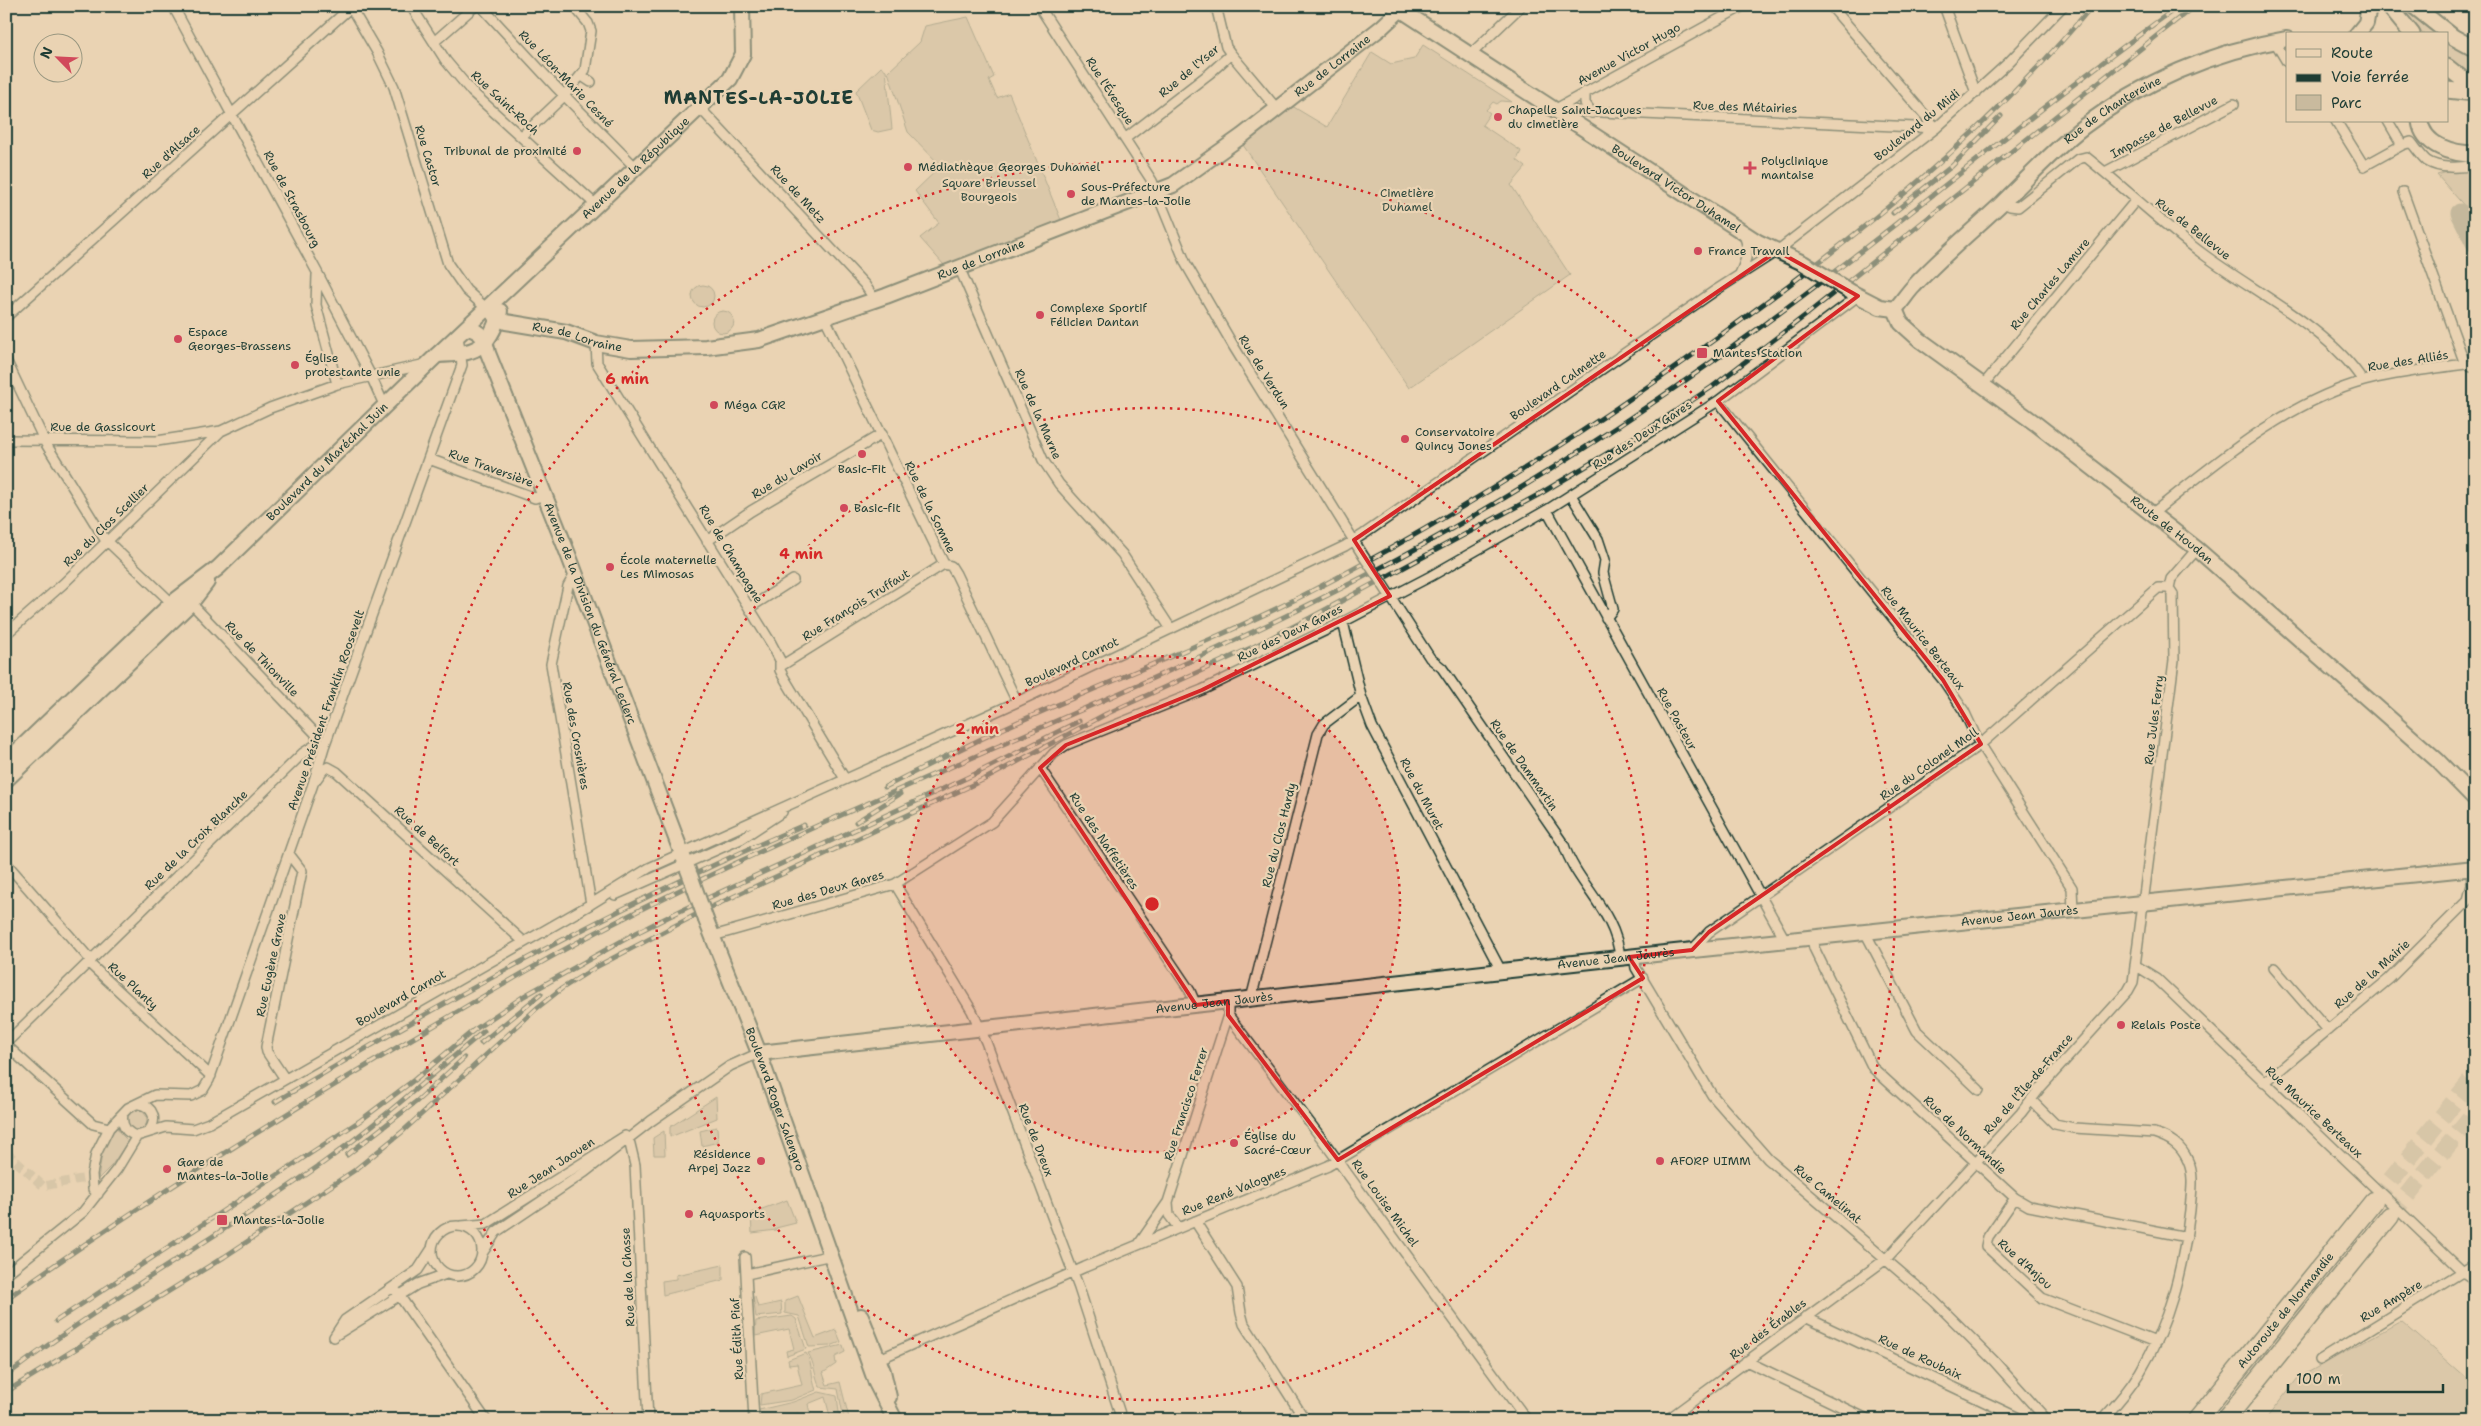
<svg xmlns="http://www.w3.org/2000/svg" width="2481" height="1426" font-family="'Shantell Sans',sans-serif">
<rect width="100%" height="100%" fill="#ead3b3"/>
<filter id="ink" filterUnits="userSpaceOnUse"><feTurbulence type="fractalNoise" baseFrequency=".02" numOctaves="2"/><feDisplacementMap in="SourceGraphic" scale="10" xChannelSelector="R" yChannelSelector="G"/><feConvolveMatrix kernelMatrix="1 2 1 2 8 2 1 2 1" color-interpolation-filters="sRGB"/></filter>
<g filter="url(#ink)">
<path fill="#c9ba9e" stroke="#747c69" d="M2397,6H2403L2438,34H2423Z
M968,17L994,77L989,80L997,98L1009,93L1061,220L944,265L920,238L939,223L915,191L941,166L908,132L888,72L920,42L925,26Z
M2447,40L2475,57V80L2447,57Z
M1423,45L1512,102L1501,101L1497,104L1493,102L1486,110L1490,113L1482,125L1521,151L1517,160L1526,167L1511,185L1570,275L1409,388L1243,145L1292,106L1327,127L1372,52L1391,64L1414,59Z
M881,67L886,70L892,129L878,132L871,130L856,91Z
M2475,164V218L2437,175Z
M692 296a11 11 0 1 1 22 0a11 11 0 1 1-22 0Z
M712 322a11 11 0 1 1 22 0a11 11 0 1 1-22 0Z
M716,1097L717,1118L670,1137V1127Z
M127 1120a10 10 0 1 1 20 0a10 10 0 1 1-20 0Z
M116,1126L120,1133L128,1141L112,1165L98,1179L103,1148Z
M717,1127L718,1142L702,1146L700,1131Z
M664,1131L665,1155H654L653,1138Z
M787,1200L796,1223L776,1228V1230L752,1233L751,1213Z
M723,1265V1280L663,1295L662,1281L676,1279V1275Z
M798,1296L815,1338L836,1330L841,1342L830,1346L809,1347L799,1316L785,1313V1301Z
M753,1297H755L758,1307L781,1302L782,1314L756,1317Z
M792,1316L796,1319L806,1349L787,1356L786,1351L794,1349L789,1329L755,1336L756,1321Z
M2401,1321L2475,1386V1420H2265L2298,1378Z
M843,1345L845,1352L835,1357L836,1364L823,1373L827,1385L840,1382L849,1418L844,1420L838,1389L820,1387C814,1375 815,1364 808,1353Z
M806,1353C813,1364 811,1378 816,1390L792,1400L760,1405L761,1394L802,1385L797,1364L789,1365L788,1360Z
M819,1392L837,1396L840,1420H831L825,1397L808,1404L811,1418L800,1420L798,1413L771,1420H759V1410L793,1402Z"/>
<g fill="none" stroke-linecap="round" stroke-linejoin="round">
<path stroke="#999881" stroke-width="19" d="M2460,213L2475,243"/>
<path stroke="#c1b59a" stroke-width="9" stroke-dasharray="9 4.5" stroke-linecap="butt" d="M6,1152L43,1186L92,1177"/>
<path stroke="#c1b59a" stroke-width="18" stroke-dasharray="18 9" stroke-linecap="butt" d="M2374,1201L2475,1076
M2390,1216L2475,1112"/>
<g stroke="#1f3d34" stroke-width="12">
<path id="street" d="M173,6L317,272L371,376L385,407
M350,6L377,52L394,87L448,264L466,290L487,309
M411,6L446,61L472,92L596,205
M481,6L555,86L635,167
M1039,6L1152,181L1186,264L1234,347L1364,557
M1831,6L1936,128
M1944,6L1976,93
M2279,40L2278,47L2287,62
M434,42L475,6
M1231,54L1277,109
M1470,55L1521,6
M582,76L591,82
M1585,92V103L1592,113
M700,108L865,285L875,300
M1554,110L1743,6
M1559,110L1936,128
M2336,121L2364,166L2402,145L2411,142
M2388,121L2402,145
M522,136L564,96L585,70L591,31L588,23L574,6
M1126,138L1210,73L1231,54L1226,47L1216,6
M2411,142C2416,148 2421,156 2427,161C2439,169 2461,168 2475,165
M2105,172L2234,104
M2403,192L2465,364
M2005,200L2010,206L2018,207L2078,159L2086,157C2125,188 2162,224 2203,254C2254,292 2329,328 2363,381
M959,267L1043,460L1059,484L1122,554L1171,629
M1740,274C1746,261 1751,247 1743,234
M317,275L316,305L337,384
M6,317L352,6
M825,318L944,564L951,566L956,574L1017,702
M596,343L597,363L771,643L780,660V670L783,676L845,779
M6,360L46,444L104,538L175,606
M1983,385L2136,200
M1718,401L1943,680L1964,711L1977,739L2072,888L2073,910
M6,440L157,441L221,431L270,408L337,384L426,364
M429,459L535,498L544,495
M1571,495L1598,539L1605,560L1603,573L1613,609L1606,618
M1547,510L1785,940
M2153,513C2216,463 2285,403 2364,381C2396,372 2432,369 2465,364L2475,367
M707,541L751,511L882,434
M575,574L568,586L551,664L591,904
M1383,585L1430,658L1442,668L1564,845C1577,885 1616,911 1620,958
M189,601L316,734L317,744
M749,608L793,580
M1343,622L1361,696L1372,726L1498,965L1499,971
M6,634L63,584L221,431
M781,666L944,564
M1040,768L1190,991L1196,1005
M315,781L323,770L328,767L337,772L524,942
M6,863L88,957L92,966L211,1076
M895,884L972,1011L986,1042L1079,1288L1122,1420
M615,895L741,839L782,812
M1865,932L1917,1031L1979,1090
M713,936L895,884L992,822L1054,753L1066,745L1202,690L1343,622L1431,576L1547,510L1718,401L1858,296
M1812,938L1814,948L1873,1068L2015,1198L2029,1206L2187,1237
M1692,950L1709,932L1981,744L2158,588H2169
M1634,956L1636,968L1712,1095L1768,1159L1934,1301L1994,1361L2047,1420
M2135,965L2156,978L2463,1272L2475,1280
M2274,968L2328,1030
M1251,999L1318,734L1324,724L1361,696
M1228,1001V1015L1322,1139L1527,1420
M6,1043L303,753L317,744L324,747
M6,1045L93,1124L109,1128
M285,1079L267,1052L266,1047L302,871L289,854
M2264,1083L2389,979L2468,900L2472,885L2471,868
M2031,1100L2055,1124L2074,1128L2154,1133C2170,1138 2181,1145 2188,1161C2195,1176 2191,1194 2190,1210C2183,1267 2170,1322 2140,1372C2129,1390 2116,1405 2102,1420
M139,1104C154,1107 158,1120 148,1132
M123,1114C121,1125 125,1133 137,1136L166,1127L193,1129L209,1123L591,904L649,868L1017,702L1345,546L1364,534L1716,290L1777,251L1936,128L2008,63L2063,6
M625,1136L630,1144L635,1165L648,1420
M98,1194L93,1189L92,1174L96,1154L109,1128L128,1108L155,1095L191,1096L203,1090L209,1080L313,784L324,747L462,365L458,336
M2015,1198L1988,1237L1986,1246L2042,1298L2156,1342
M1168,1202L1169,1215L1178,1227
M1195,1221L1237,1287L1241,1313L1244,1324L1305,1420
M432 1251a25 25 0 1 1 50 0a25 25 0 1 1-50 0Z
M461,1226L486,1224L625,1136
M1139,1244L1168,1202L1228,1015
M483,1252L496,1232L585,1172L651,1121L730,1066L759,1053
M745,1257L754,1420
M6,1274L83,1212L117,1169L137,1136
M747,1274L832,1255
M394,1288L486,1420
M1805,1317L2023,1420
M336,1335L418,1284L446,1274
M334,1337L345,1320L418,1270L431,1250
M2320,1360L2475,1264
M875,1361L1085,1267L1328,1166L1643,978
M1746,1361L1869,1420
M1289,1420L1300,1412
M1667,1420L1886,1259L2021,1113L2040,1088L2128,991L2133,982L2174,660L2173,594L2169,588L2171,579L2197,549"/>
</g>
<g stroke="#1f3d34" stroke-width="18">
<g id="secondary">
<path id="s1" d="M1395,6L1758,242L1803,263"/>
<path d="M2357,34L2366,23L2369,6"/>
<path d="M1851,292L1880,307L1895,309"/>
<path id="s2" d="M487,309L506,322L566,332L596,343L631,349L706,347L759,340L886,296L1173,185L1242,136L1382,27L1400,10"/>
<path id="s3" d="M1895,309L1901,323L1920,340L2035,423L2197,549L2437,760L2475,799"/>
<path id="s4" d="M1895,309C1902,302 1907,293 1914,286C1941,257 1971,232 2000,205C2027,179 2053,150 2083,127C2141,82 2215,51 2287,39"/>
<path id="s5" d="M467,328C482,331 485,339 488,353L568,554L690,875"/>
<path d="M437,355C475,354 489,350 500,311"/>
<path id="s6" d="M6,762L172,603L218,568L437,355L730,79L743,54L742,6"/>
<path d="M6,780L191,603L207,582"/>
<path id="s7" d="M706,920L759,1053L876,1383L895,1420"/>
<path id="s8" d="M759,1053L1646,955L2475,868"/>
<path d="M861,1316L883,1371L889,1397"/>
</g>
</g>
<g stroke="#1f3d34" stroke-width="19">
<path id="primary" d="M2389,6L2412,34
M2414,6L2453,37L2475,49
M2447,67L2475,89
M2447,90L2475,93
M2420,121C2423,146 2453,154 2475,154"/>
</g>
<g stroke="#1f3d34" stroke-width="21">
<g id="highway">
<path id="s9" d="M2197,1420L2374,1201"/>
<path d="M2225,1420L2390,1216"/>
</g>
</g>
<use href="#street" stroke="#ead3b3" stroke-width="9"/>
<use href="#secondary" stroke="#ead3b3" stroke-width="14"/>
<use href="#primary" stroke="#ead3b3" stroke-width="15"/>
<use href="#highway" stroke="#ead3b3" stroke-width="18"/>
<g stroke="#1f3d34" stroke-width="5">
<path id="rail" d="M1893,213L1952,166L2001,116
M885,787C926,766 967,745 1009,726C1107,682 1207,644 1302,596C1443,524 1576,439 1704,347C1846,246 1981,140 2092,6
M856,822L900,794
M481,1043L541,994
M275,1102C446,1000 620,903 804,825
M347,1155L417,1101L464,1058
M6,1299C141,1203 282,1115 425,1031C491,992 556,952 624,918C878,788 1149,693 1399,558C1541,481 1676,391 1805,294C1931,199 2051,98 2179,6
M56,1321L361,1120L414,1080L474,1030L524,996L636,933L684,909L975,774L1079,721
M6,1376C107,1299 219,1236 323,1163C380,1122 430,1076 484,1031
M6,1392L224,1257L355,1170L402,1132L537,1008L561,989L596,967L705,910L987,778L1106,714L1255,646L1310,618L1538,495L1653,426L1712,387L1806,315L2193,7"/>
</g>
<use href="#rail" stroke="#ead3b3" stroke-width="3" stroke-dasharray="9" stroke-linecap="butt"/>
<g stroke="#1f3d34" stroke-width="12" stroke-linecap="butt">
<path id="street-bridge" d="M1364,557L1383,585"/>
</g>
<g stroke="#1f3d34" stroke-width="18" stroke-linecap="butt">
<path id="secondary-bridge" d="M1803,263L1851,292
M690,875L706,920"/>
</g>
<use href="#street-bridge" stroke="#ead3b3" stroke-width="9"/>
<use href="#secondary-bridge" stroke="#ead3b3" stroke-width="14"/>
</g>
</g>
<path d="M0 0H2481V1426H0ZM1777,251L1858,296L1718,401L1943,680L1981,744L1709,932L1692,950L1629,957L1643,978L1338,1160L1228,1015V1001L1196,1005L1040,768L1066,745L1202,690L1390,596L1354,540Z" fill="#ead3b3" fill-opacity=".55" fill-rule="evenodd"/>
<path fill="none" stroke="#d62828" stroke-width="4" stroke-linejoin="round" d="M1777,251L1858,296L1718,401L1943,680L1981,744L1709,932L1692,950L1629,957L1643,978L1338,1160L1228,1015V1001L1196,1005L1040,768L1066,745L1202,690L1390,596L1354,540Z"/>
<circle cx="1152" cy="904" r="248" fill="#d62828" fill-opacity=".12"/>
<g fill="none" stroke="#d62828" stroke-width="2.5" stroke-dasharray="2.5 5">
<circle cx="1152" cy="904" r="248"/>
<circle cx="1152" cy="904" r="496"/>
<path d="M613 1415A743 743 0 1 1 1691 1415"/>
</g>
<g fill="#d1495b" stroke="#ead3b3" stroke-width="2">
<circle cx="1498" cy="117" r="5"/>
<circle cx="577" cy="151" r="5"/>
<circle cx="908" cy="167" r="5"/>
<path d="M1747.5 160.5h5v5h5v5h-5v5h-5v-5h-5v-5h5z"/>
<circle cx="1071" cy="194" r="5"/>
<circle cx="1698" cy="251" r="5"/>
<circle cx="1040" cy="315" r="5"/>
<circle cx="178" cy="339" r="5"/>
<rect x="1696" y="347" width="12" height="12" rx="2.5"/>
<circle cx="295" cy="365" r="5"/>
<circle cx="714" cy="405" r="5"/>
<circle cx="1405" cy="439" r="5"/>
<circle cx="862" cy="454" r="5"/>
<circle cx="844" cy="508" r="5"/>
<circle cx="610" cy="567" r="5"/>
<circle cx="2121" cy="1025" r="5"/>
<circle cx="1234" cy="1143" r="5"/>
<circle cx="761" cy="1161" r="5"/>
<circle cx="1660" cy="1161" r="5"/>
<circle cx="167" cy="1169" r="5"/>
<circle cx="689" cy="1214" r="5"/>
<rect x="216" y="1214" width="12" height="12" rx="2.5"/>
</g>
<g text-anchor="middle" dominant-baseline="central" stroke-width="4.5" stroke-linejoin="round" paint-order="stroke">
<g font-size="12" fill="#1f3d34" stroke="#ead3b3">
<text transform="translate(1629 54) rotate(-29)">Avenue Victor Hugo</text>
<text stroke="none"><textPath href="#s2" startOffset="921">Rue de Lorraine</textPath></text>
<text transform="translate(1189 71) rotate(-40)">Rue de l'Yser</text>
<text transform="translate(566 79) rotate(46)">Rue Léon-Marie Cesné</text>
<text transform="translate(1110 91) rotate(57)">Rue l'Évesque</text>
<text transform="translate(505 103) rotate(43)">Rue Saint-Roch</text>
<text transform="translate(1745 107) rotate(2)">Rue des Métairies</text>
<text stroke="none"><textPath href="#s4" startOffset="296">Rue de Chantereine</textPath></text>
<text transform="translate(1917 125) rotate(-39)">Boulevard du Midi</text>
<text transform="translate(2164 127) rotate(-28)">Impasse de Bellevue</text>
<text transform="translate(171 152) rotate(-42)">Rue d'Alsace</text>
<text transform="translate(428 156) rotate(73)">Rue Castor</text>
<text stroke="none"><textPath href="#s6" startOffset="866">Avenue de la République</textPath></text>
<text stroke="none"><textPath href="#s1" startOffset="335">Boulevard Victor Duhamel</textPath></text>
<text transform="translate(798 194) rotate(47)">Rue de Metz</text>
<text transform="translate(292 199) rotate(62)">Rue de Strasbourg</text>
<text transform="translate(2193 229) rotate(38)">Rue de Bellevue</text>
<text stroke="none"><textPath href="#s2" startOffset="516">Rue de Lorraine</textPath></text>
<text transform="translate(2050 284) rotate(-50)">Rue Charles Lamure</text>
<text stroke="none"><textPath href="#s2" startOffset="96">Rue de Lorraine</textPath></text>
<text transform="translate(2408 361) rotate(-9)">Rue des Alliés</text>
<text transform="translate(1264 372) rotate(58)">Rue de Verdun</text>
<text transform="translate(1558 385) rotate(-35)">Boulevard Calmette</text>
<text transform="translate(1038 414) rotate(66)">Rue de la Marne</text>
<text x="103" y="427">Rue de Gassicourt</text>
<text transform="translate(1642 435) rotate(-33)">Rue des Deux Gares</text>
<text stroke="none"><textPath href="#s6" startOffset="440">Boulevard du Maréchal Juin</textPath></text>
<text transform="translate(491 468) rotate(20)">Rue Traversière</text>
<text transform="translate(787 475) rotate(-31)">Rue du Lavoir</text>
<text transform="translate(930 507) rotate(64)">Rue de la Somme</text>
<text transform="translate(106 525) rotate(-44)">Rue du Clos Scellier</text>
<text stroke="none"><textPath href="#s3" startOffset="356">Route de Houdan</textPath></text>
<text transform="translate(731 554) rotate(59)">Rue de Champagne</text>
<text transform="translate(856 605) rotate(-32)">Rue François Truffaut</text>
<text stroke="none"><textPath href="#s5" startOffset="315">Avenue de la Division du Général Leclerc</textPath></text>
<text transform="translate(1290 633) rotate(-26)">Rue des Deux Gares</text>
<text transform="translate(1923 638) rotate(52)">Rue Maurice Berteaux</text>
<text transform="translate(262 659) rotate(46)">Rue de Thionville</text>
<text transform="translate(1072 662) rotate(-25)">Boulevard Carnot</text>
<text transform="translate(326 710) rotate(-71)">Avenue Président Franklin Roosevelt</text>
<text transform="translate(1677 719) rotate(61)">Rue Pasteur</text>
<text transform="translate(2154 720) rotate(-83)">Rue Jules Ferry</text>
<text transform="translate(576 736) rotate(80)">Rue des Crosnières</text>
<text transform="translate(1929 764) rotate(-35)">Rue du Colonel Moll</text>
<text transform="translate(1524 765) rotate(55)">Rue de Dammartin</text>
<text transform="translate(1422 794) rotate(62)">Rue du Muret</text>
<text transform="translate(1279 835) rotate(-76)">Rue du Clos Hardy</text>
<text transform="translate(427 836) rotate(42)">Rue de Belfort</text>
<text transform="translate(196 840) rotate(-44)">Rue de la Croix Blanche</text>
<text transform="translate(1104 841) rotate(56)">Rue des Naffetières</text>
<text transform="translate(828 890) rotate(-16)">Rue des Deux Gares</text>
<text stroke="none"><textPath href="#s8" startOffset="1268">Avenue Jean Jaurès</textPath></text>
<text stroke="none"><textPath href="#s8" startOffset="862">Avenue Jean Jaurès</textPath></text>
<text transform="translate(271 965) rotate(-78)">Rue Eugène Grave</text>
<text transform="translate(2372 974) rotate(-42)">Rue de la Mairie</text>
<text transform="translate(133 986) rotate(43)">Rue Planty</text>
<text transform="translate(401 998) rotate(-30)">Boulevard Carnot</text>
<text stroke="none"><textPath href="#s8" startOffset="458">Avenue Jean Jaurès</textPath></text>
<text transform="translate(2028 1084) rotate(-49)">Rue de l'Île-de-France</text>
<text stroke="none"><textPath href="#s7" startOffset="192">Boulevard Roger Salengro</textPath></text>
<text transform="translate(1186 1104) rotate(-72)">Rue Francisco Ferrer</text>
<text transform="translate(2314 1112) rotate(43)">Rue Maurice Berteaux</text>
<text transform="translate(1965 1135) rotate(43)">Rue de Normandie</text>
<text transform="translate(1036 1140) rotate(69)">Rue de Dreux</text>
<text transform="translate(551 1168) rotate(-33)">Rue Jean Jaouen</text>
<text transform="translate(1234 1191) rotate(-22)">Rue René Valognes</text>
<text transform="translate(1828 1194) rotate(40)">Rue Camelinat</text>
<text transform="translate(1385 1203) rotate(54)">Rue Louise Michel</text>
<text transform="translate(2025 1264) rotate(42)">Rue d'Anjou</text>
<text transform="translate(628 1277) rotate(-93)">Rue de la Chasse</text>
<text transform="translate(2391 1301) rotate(-31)">Rue Ampère</text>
<text stroke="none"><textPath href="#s9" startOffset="141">Autoroute de Normandie</textPath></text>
<text transform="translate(1768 1329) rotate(-37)">Rue des Érables</text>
<text transform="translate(737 1339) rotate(-93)">Rue Édith Piaf</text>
<text transform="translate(1920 1357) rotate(25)">Rue de Roubaix</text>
</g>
<g font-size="12" fill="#1f3d34" stroke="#ead3b3" text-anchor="start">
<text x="1508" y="110">Chapelle Saint-Jacques<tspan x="1508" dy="14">du cimetière</tspan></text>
<text x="567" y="151" text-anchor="end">Tribunal de proximité</text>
<text x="1761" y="161">Polyclinique<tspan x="1761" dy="14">mantaise</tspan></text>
<text x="918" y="167">Médiathèque Georges Duhamel</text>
<text x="1081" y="187">Sous-Préfecture<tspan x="1081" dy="14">de Mantes-la-Jolie</tspan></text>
<text x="1708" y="251">France Travail</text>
<text x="1050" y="308">Complexe Sportif<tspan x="1050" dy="14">Félicien Dantan</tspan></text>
<text x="188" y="332">Espace<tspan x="188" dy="14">Georges-Brassens</tspan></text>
<text x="1713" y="353">Mantes Station</text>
<text x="305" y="358">Église<tspan x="305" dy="14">protestante unie</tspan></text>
<text x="724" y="405">Méga CGR</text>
<text x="1415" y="432">Conservatoire<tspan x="1415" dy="14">Quincy Jones</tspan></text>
<text x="862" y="469" text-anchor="middle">Basic-Fit</text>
<text x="854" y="508">Basic-fit</text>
<text x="620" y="560">École maternelle<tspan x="620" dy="14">Les Mimosas</tspan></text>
<text x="2131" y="1025">Relais Poste</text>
<text x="1244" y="1136">Église du<tspan x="1244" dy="14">Sacré-Cœur</tspan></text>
<text x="751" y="1154" text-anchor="end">Résidence<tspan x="751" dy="14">Arpej Jazz</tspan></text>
<text x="1670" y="1161">AFORP UIMM</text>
<text x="177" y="1162">Gare de<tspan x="177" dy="14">Mantes-la-Jolie</tspan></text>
<text x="699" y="1214">Aquasports</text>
<text x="233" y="1220">Mantes-la-Jolie</text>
</g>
<g font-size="12" fill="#304a3f" stroke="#ead3b3">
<text x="989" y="183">Square Brieussel<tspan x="989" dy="14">Bourgeois</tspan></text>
<text x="1407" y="193">Cimetière<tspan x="1407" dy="14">Duhamel</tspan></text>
</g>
<g font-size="18" font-weight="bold" letter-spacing="1" fill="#1f3d34" stroke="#ead3b3">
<text x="759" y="98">MANTES-LA-JOLIE</text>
</g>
</g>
<circle cx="1152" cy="904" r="8" fill="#d62828" stroke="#ead3b3" stroke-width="2.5"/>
<g font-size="15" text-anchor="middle" font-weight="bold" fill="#d62828" stroke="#ead3b3" stroke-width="4.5" stroke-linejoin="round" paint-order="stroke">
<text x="627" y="384">6 min</text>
<text x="801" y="559">4 min</text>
<text x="977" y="734">2 min</text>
</g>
<rect width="2481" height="1426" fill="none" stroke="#ead3b3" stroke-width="25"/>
<rect x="12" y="12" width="2456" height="1401" fill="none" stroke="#1f3d34" stroke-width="2" filter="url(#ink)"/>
<rect x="2286" y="32" width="162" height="90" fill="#ead3b3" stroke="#999780"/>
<rect x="2296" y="49" width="25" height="8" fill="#ead3b3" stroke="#999780"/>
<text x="2331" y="58" font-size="15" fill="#1f3d34">Route</text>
<rect x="2296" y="74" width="25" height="8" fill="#1f3d34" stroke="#999780"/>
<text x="2331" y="82" font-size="15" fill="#1f3d34">Voie ferrée</text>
<rect x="2296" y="95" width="25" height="15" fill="#c9ba9e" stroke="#999780"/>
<text x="2331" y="108" font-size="15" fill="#1f3d34">Parc</text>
<g transform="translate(58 58) rotate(294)"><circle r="24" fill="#ead3b3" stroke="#999780"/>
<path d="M0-4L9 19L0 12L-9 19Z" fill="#d1495b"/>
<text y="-8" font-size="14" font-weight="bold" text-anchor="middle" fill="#1f3d34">N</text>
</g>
<path d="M2288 1384v8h155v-8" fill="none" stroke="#1f3d34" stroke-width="2.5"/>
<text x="2296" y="1384" font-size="15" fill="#1f3d34" stroke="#ead3b3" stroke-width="4" paint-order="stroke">100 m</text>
</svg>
